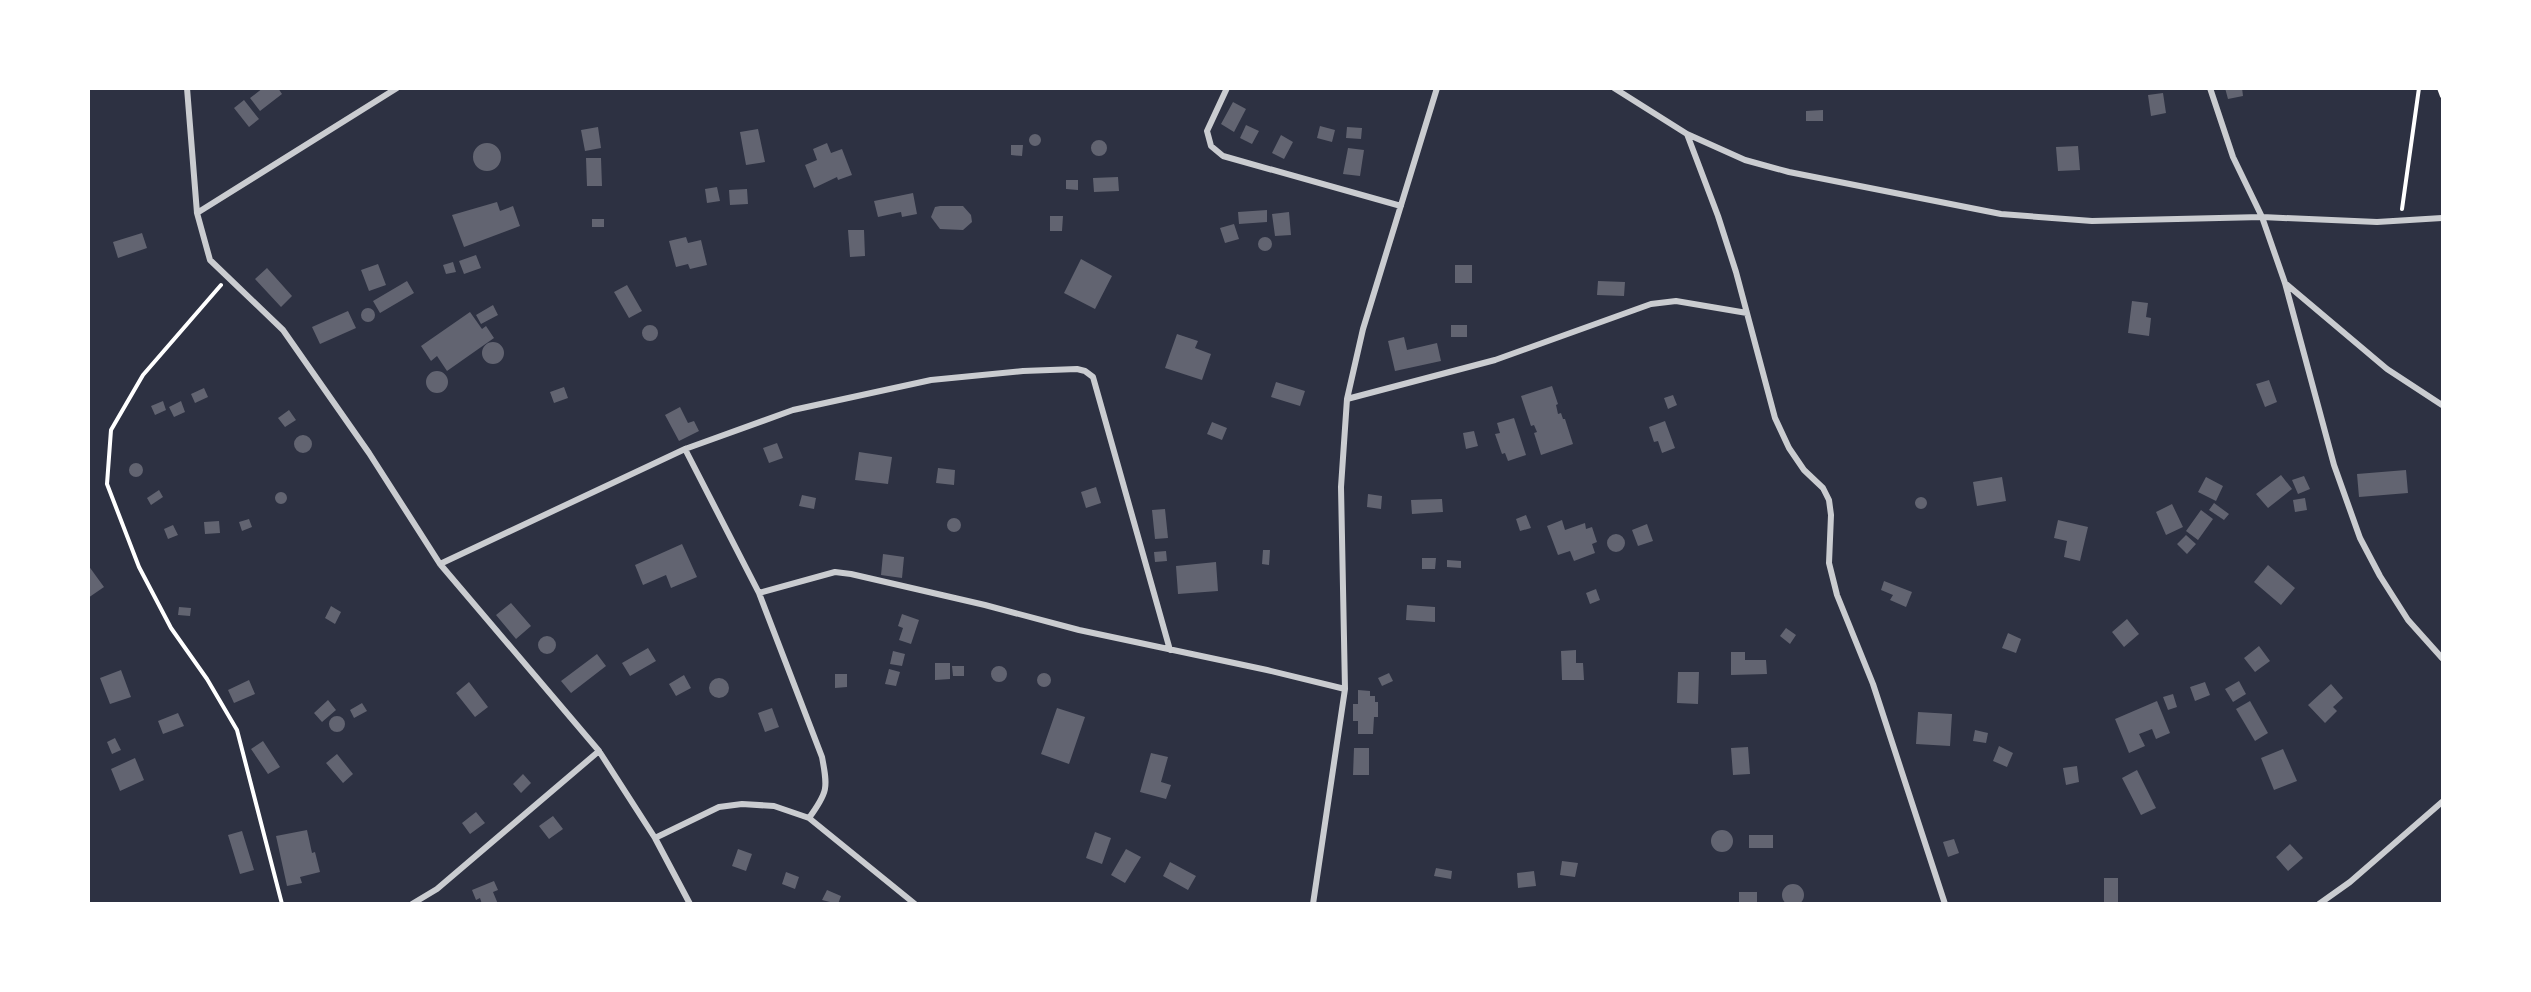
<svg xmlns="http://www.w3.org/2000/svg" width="2531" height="992" font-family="'Noto Sans',sans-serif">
<rect width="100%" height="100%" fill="#2d3142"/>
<path fill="#626471" d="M263,88H278L282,94L260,111L250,98Z
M2225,88H2242L2243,96L2228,99Z
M2163,93L2166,113L2151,116L2148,95Z
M244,100L259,119L249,127L234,108Z
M1233,102L1246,109L1234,132L1221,124Z
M1823,110V121H1806V111Z
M1246,125L1259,131L1252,144L1240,138Z
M1320,126L1335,130L1332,142L1317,138Z
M598,127L601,148L585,151L581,130Z
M1347,127L1362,128L1361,139L1346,138Z
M758,129L765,162L746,165L740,132Z
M1029 140a6 6 0 1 1 12 0a6 6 0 1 1-12 0Z
M1281,135L1293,142L1284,159L1272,153Z
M1091 148a8 8 0 1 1 16 0a8 8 0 1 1-16 0Z
M827,143L831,153L842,149L852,175L838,180L837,177L814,188L805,165L817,160L813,149Z
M473 157a14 14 0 1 1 28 0a14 14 0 1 1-28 0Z
M1011,145H1023L1022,156L1011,155Z
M2078,146L2080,170L2058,171L2056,147Z
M1348,148L1364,150L1360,176L1343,174Z
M586,158H601L602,186H587Z
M1118,177L1119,191L1094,192L1093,178Z
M1066,180H1078V190L1066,189Z
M717,187L720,201L707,203L705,189Z
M747,189L748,204L730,205L729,190Z
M913,193L917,214L902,217L901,212L878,217L874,201Z
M497,202L500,211L513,206L520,226L464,247L452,215Z
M940,206H963L971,215L972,222L963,230L940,229L931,217L935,207Z
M1267,210V222L1239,224L1238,212Z
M1289,212L1291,235L1275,236L1272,214Z
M1050,216H1063L1062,231H1050Z
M592,219H604V227H592Z
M1234,224L1239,239L1225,243L1220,228Z
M848,230H864L865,256L850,257Z
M142,233L147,248L118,258L113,242Z
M1258 244a7 7 0 1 1 14 0a7 7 0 1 1-14 0Z
M686,237L688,243L701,240L707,265L690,269L688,264L676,267L669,241Z
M476,255L481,268L464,274L459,261Z
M1081,259L1112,276L1095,309L1064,293Z
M453,262L456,272L446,274L443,265Z
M378,264L386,285L369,291L361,270Z
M1455,265H1472V283H1455Z
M267,268L292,296L281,307L255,279Z
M407,281L414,293L380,313L373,301Z
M1598,281L1625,282L1624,296L1597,295Z
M627,285L642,311L629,318L614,292Z
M2132,301L2148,303L2146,317L2151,318L2149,336L2128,333Z
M493,305L498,315L481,324L476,315Z
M361 315a7 7 0 1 1 14 0a7 7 0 1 1-14 0Z
M348,311L356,328L320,344L312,327Z
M470,312L482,329L486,326L494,338L447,371L437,356L431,361L421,346Z
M642 333a8 8 0 1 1 16 0a8 8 0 1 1-16 0Z
M1451,325H1467V337H1451Z
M1177,334L1198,341L1195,348L1211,354L1202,380L1165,368Z
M1404,337L1407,350L1437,343L1441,361L1395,371L1388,341Z
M482 353a11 11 0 1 1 22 0a11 11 0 1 1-22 0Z
M426 382a11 11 0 1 1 22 0a11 11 0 1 1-22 0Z
M2269,380L2277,402L2265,407L2256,384Z
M1276,382L1305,391L1300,406L1271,397Z
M1552,386L1558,404L1556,405L1558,414L1561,413L1563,419H1565L1573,444L1541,455L1534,433L1537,432L1534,425L1531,426L1521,396Z
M564,387L568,398L554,403L550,392Z
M204,388L208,397L195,403L191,394Z
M1673,395L1677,405L1668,409L1664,398Z
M163,401L166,410L155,415L151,406Z
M181,401L185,412L174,417L169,407Z
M680,407L688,423L694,421L699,431L679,441L665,415Z
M289,410L296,420L285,427L278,418Z
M1514,418L1526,455L1508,461L1505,453L1502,454L1495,434L1500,433L1497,423Z
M1665,421L1675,448L1662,453L1658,441L1654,442L1649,427Z
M1212,422L1227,428L1222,440L1207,434Z
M1474,431L1478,446L1466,449L1463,433Z
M294 444a9 9 0 1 1 18 0a9 9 0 1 1-18 0Z
M777,443L783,458L769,463L763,448Z
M859,452L892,457L888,484L855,480Z
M129 470a7 7 0 1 1 14 0a7 7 0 1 1-14 0Z
M938,468L955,470L954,485L936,483Z
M2406,470L2408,493L2359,497L2357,474Z
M2281,475L2292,489L2268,508L2256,494Z
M2304,476L2310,489L2298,494L2292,480Z
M2002,477L2006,501L1977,506L1973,482Z
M2206,477L2223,486L2216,501L2198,492Z
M1096,487L1101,503L1086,508L1081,492Z
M159,490L163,497L151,505L147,498Z
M275 498a6 6 0 1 1 12 0a6 6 0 1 1-12 0Z
M1368,494L1382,496L1381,509L1367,507Z
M802,495L816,498L814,509L799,506Z
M1915 503a6 6 0 1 1 12 0a6 6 0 1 1-12 0Z
M2305,498L2307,510L2295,512L2293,500Z
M1442,499L1443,512L1412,514L1411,500Z
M2214,503L2229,514L2224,520L2209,510Z
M2172,504L2183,527L2166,535L2156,512Z
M1165,509L1168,538L1155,539L1152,510Z
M2201,510L2213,519L2198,540L2186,531Z
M1526,515L1531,528L1520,531L1516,519Z
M947 525a7 7 0 1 1 14 0a7 7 0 1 1-14 0Z
M249,519L252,527L242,531L239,522Z
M1562,520L1565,530L1585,523L1586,529L1592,527L1597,542L1592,544L1595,553L1574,561L1570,551L1558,555L1547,526Z
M2058,520L2088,527L2080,561L2064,557L2067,541L2054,538Z
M219,521L220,533L205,534L204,522Z
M1647,524L1653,541L1638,546L1632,530Z
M173,525L178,535L168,539L164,529Z
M1607 543a9 9 0 1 1 18 0a9 9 0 1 1-18 0Z
M2186,535L2196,544L2187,554L2177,544Z
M682,544L697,577L671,588L666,575L643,585L635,565Z
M1263,550H1270L1269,565L1262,564Z
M1166,551L1167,561L1155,562L1154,552Z
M883,554L904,557L902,578L881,575Z
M1422,558H1436L1435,569H1422Z
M1447,560L1461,561V568L1447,567Z
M1216,562L1218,591L1178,594L1176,566Z
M88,565L104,587L88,598Z
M2268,565L2295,588L2281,605L2254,582Z
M1884,581L1912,592L1906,607L1890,600L1893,595L1881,590Z
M1596,589L1600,600L1590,604L1586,593Z
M511,603L531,626L516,639L496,615Z
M1407,605L1435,607V622L1406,620Z
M331,606L341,612L335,624L325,618Z
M179,607L191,608L190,616L178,615Z
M902,614L919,620L911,644L899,640L903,628L898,626Z
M2127,619L2139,634L2124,647L2112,632Z
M1786,628L1796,635L1790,644L1780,636Z
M2008,633L2021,639L2016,653L2002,648Z
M538 645a9 9 0 1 1 18 0a9 9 0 1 1-18 0Z
M2259,646L2270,661L2255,672L2244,658Z
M648,648L656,661L630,676L622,663Z
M1576,650V663H1583L1584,680H1562L1561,651Z
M893,651L905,654L902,666L890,664Z
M1731,652H1745V660H1766L1767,674L1731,675Z
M597,654L606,666L571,693L561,681Z
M935,663H950V679L935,680Z
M952,666H964V676H953Z
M991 674a8 8 0 1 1 16 0a8 8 0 1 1-16 0Z
M889,669L900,672L896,686L885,684Z
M121,670L131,697L110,704L100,678Z
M1678,672H1699L1698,704L1677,703Z
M1037 680a7 7 0 1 1 14 0a7 7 0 1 1-14 0Z
M1389,673L1393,681L1382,686L1378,678Z
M835,674H847V687L835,688Z
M684,675L691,688L676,696L669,684Z
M709 688a10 10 0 1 1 20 0a10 10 0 1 1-20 0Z
M249,680L255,694L234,703L228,690Z
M2239,681L2246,694L2233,702L2225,689Z
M469,682L488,707L475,717L456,693Z
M2205,682L2210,695L2195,701L2190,687Z
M2331,684L2343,698L2333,707L2337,711L2325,723L2308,705Z
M1358,690L1370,691V696H1375V702H1378V717H1374L1373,734H1358V721H1353V704H1358Z
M2173,694L2177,707L2168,710L2163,697Z
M328,700L336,710L322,722L314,713Z
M2157,701L2170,733L2156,739L2152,729L2139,734L2145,746L2129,753L2115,719Z
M2250,701L2268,733L2255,741L2236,709Z
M362,703L367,711L354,718L350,710Z
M772,708L779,727L765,732L758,713Z
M1057,708L1085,717L1069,764L1041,754Z
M1918,712L1952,714L1950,746L1916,744Z
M178,713L184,726L163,734L158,721Z
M329 724a8 8 0 1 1 16 0a8 8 0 1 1-16 0Z
M1975,730L1988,733L1986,743L1973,741Z
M115,738L121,750L112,754L107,742Z
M263,741L280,767L268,774L251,749Z
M1999,746L2013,753L2007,767L1993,761Z
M1748,747L1750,774L1733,775L1731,748Z
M1354,748H1369V775H1353Z
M2283,749L2297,781L2274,790L2261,758Z
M1151,753L1168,757L1161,782L1171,785L1166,799L1140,792Z
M337,754L353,774L343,783L326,763Z
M135,758L144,780L120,791L111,769Z
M2077,766L2079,782L2066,785L2063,768Z
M2137,770L2156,808L2141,815L2122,778Z
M523,774L531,783L521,793L513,784Z
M476,812L485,823L470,834L462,823Z
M553,816L563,829L549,839L539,826Z
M307,830L312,853L315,852L320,872L300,877L302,883L287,886L276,836Z
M1711 841a11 11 0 1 1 22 0a11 11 0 1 1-22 0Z
M242,831L254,870L240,874L228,835Z
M1095,832L1111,838L1102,864L1086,858Z
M1749,835H1773V848H1749Z
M1954,839L1959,853L1948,857L1943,842Z
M2290,844L2303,858L2288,871L2276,857Z
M738,849L752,854L746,871L732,866Z
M1126,849L1141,857L1125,883L1111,875Z
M1562,861L1578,863L1575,877L1560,875Z
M1170,862L1196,876L1188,890L1163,876Z
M1436,868L1452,871L1451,879L1434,876Z
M1534,871L1536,886L1518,888L1517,873Z
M786,872L799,877L795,889L782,884Z
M2104,878H2118V904H2104Z
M494,881L498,890L493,892L498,904H482L480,898L476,900L472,890Z
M1782 895a11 11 0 1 1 22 0a11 11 0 1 1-22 0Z
M827,890L841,896L838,904L822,900Z
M1739,892H1757V903H1739Z"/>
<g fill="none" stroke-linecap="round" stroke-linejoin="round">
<path stroke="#fff" stroke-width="4" d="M2439,88L2442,96
M2402,209L2419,88
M221,285L143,375L111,430L107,484L139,567L171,628L207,679L237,730L282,904"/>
<path stroke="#caccd0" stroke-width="6" d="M187,88L197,213L210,260L283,330L369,453L440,564L599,751L655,838L690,904
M1227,88L1207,131L1211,146L1223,156L1401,206
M1614,88L1687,134L1718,216L1736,272L1775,418L1789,448L1804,470L1823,488L1829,500L1831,515L1829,563L1837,595L1873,684L1945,904
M2210,88L2233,157L2262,217L2285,283L2334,465L2360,538L2380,576L2408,620L2442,658
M1687,134L1745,160L1789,172L2001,214L2092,221L2262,217L2377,222L2442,218
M197,213L397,88
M2285,283L2387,369L2442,405
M1347,399L1495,360L1651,304L1676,301L1747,313
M685,449L759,593L822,757C828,788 828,792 809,818
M440,564L685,449L793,410L931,380L1023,371L1077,369L1085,371L1093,377L1170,650
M759,593L835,572L851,574L985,605L1079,630L1267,670L1345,689
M655,838L719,807L742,804L774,806L809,818L915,904
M412,904L437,889L599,751
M1313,904L1345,689L1341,487L1347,399L1363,329L1437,88
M2319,904L2350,882L2442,802"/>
</g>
<rect width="2531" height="992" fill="none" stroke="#ffffff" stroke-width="180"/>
</svg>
